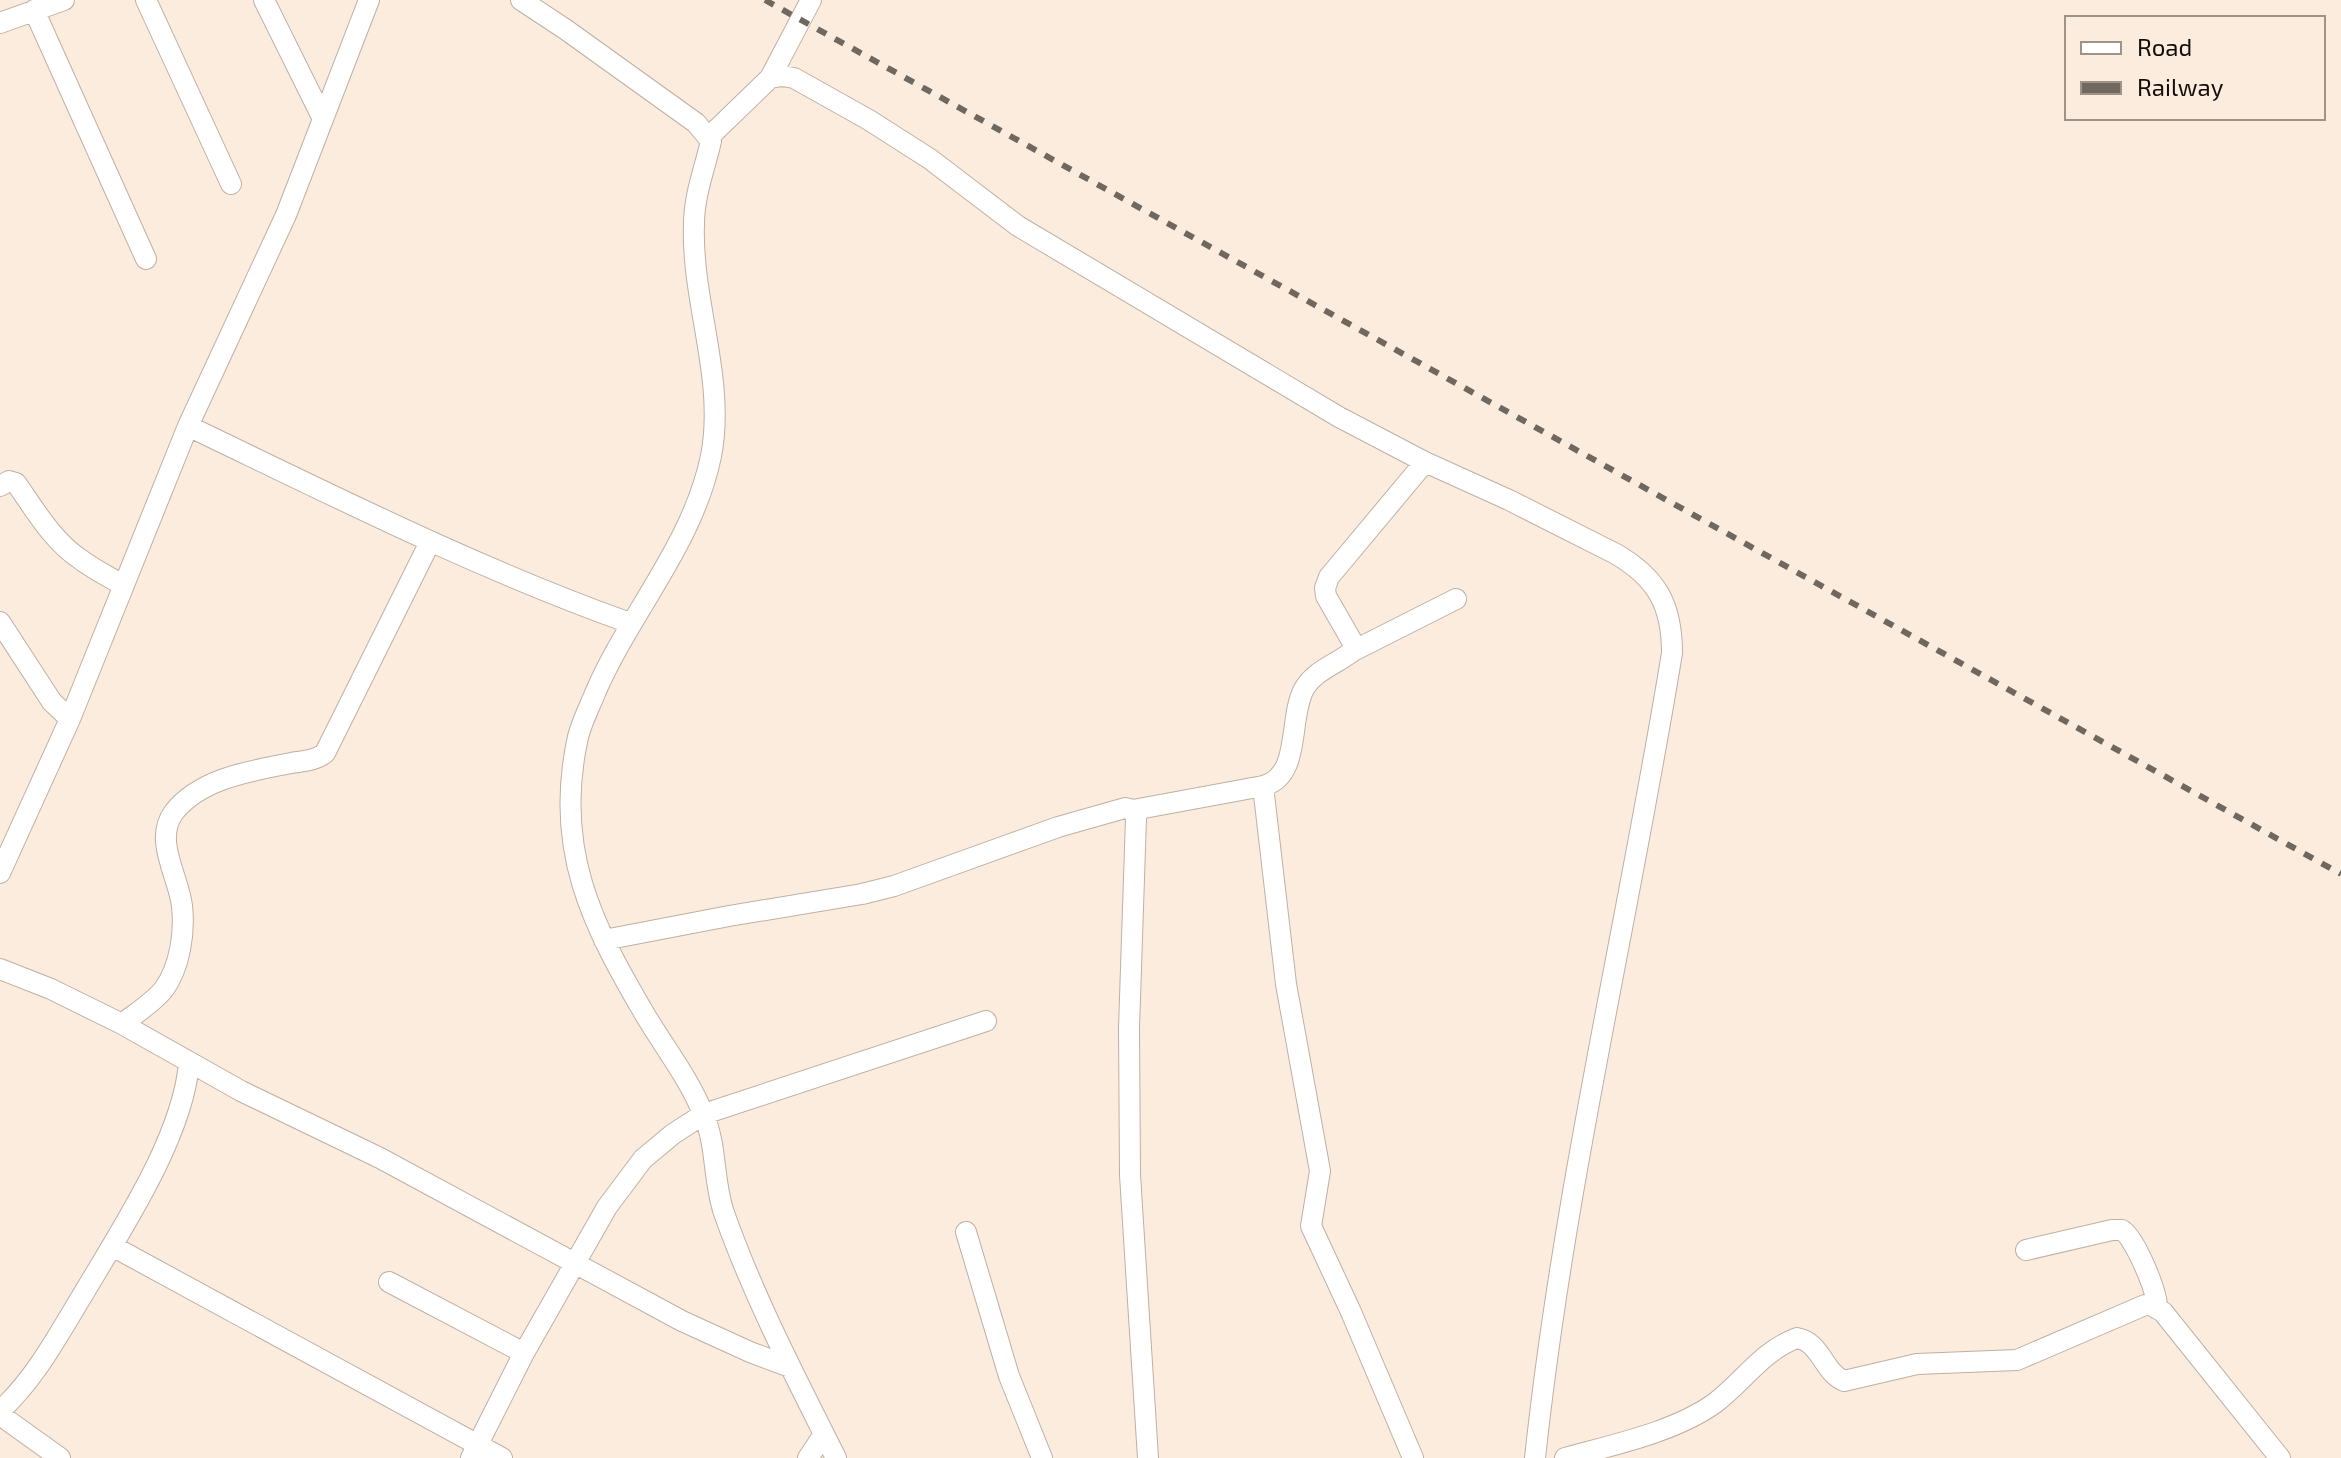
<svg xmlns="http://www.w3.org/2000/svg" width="2341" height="1458" font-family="'Exo 2',sans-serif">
<rect width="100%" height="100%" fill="#fcecde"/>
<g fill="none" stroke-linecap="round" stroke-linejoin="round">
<g stroke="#beb0a2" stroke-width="22">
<path id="minor" d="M146,0L231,184
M264,0L323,119
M521,0L565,29L696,123L711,141C705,168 694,195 694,224C691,301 726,379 711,456C693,544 631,611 596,691C590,706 582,721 578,737C553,849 592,925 647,1018C667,1051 690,1080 704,1116C717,1146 713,1181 724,1213C754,1298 796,1378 836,1458
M34,10L146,259
M0,23L64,0
M770,78L811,0
M710,136L770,78L782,76L794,78L869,120L930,159L1018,226L1339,417L1425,462L1509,500L1616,554C1657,578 1672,605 1672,653C1628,922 1564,1187 1535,1458
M188,426C334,496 478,569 630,623
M0,486L9,481L16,483C35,510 52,540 80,559C93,569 109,577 123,585
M0,622L52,702L70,719
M1353,651L1456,599
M1263,786L1286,984L1320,1171L1311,1226L1351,1312L1413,1458
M1133,810L1263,786C1302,776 1288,718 1304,689C1315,670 1337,664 1353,651V643L1326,596L1325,588L1329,577L1425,462
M0,873L70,719L188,426L286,215L369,0
M604,940L729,916L862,894L894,886L1058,827L1125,808L1133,810L1136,818L1129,1028L1130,1175L1148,1458
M0,969L51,989L122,1024L241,1091L380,1158L682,1321L750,1352L790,1367
M122,1024C136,1013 153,1003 164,989C180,967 185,932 182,906C179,877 153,840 174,812C201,778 251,771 291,763C303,761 315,761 325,753L430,542
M966,1232L1009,1376L1042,1458
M112,1246L502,1458
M2026,1250L2112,1230H2122C2135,1238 2157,1291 2157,1307
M389,1282L524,1353
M0,1411C36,1378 60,1332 85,1291C123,1227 183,1136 189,1063
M0,1415L60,1458
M471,1458L524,1353L607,1207L643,1159L673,1134L704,1114L986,1021
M808,1458L824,1434
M1565,1458C1612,1445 1675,1432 1715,1403C1744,1381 1762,1351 1797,1338C1821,1342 1823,1372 1844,1381L1917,1364L2017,1360L2145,1305H2151L2163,1312L2280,1458"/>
</g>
<use href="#minor" stroke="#fff" stroke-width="20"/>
<path stroke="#70675f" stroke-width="6" stroke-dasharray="10 10" stroke-linecap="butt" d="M765,0L2341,874"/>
</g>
<rect x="2065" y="16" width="260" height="104" fill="#fcecde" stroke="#9e9389" stroke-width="2"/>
<rect x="2081" y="42" width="40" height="12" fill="#ffffff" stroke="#9e9389" stroke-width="2"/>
<text x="2137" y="56" font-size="24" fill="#120d09">Road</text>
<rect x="2081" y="82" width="40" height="12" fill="#70675f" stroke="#9e9389" stroke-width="2"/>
<text x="2137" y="96" font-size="24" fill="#120d09">Railway</text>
</svg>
